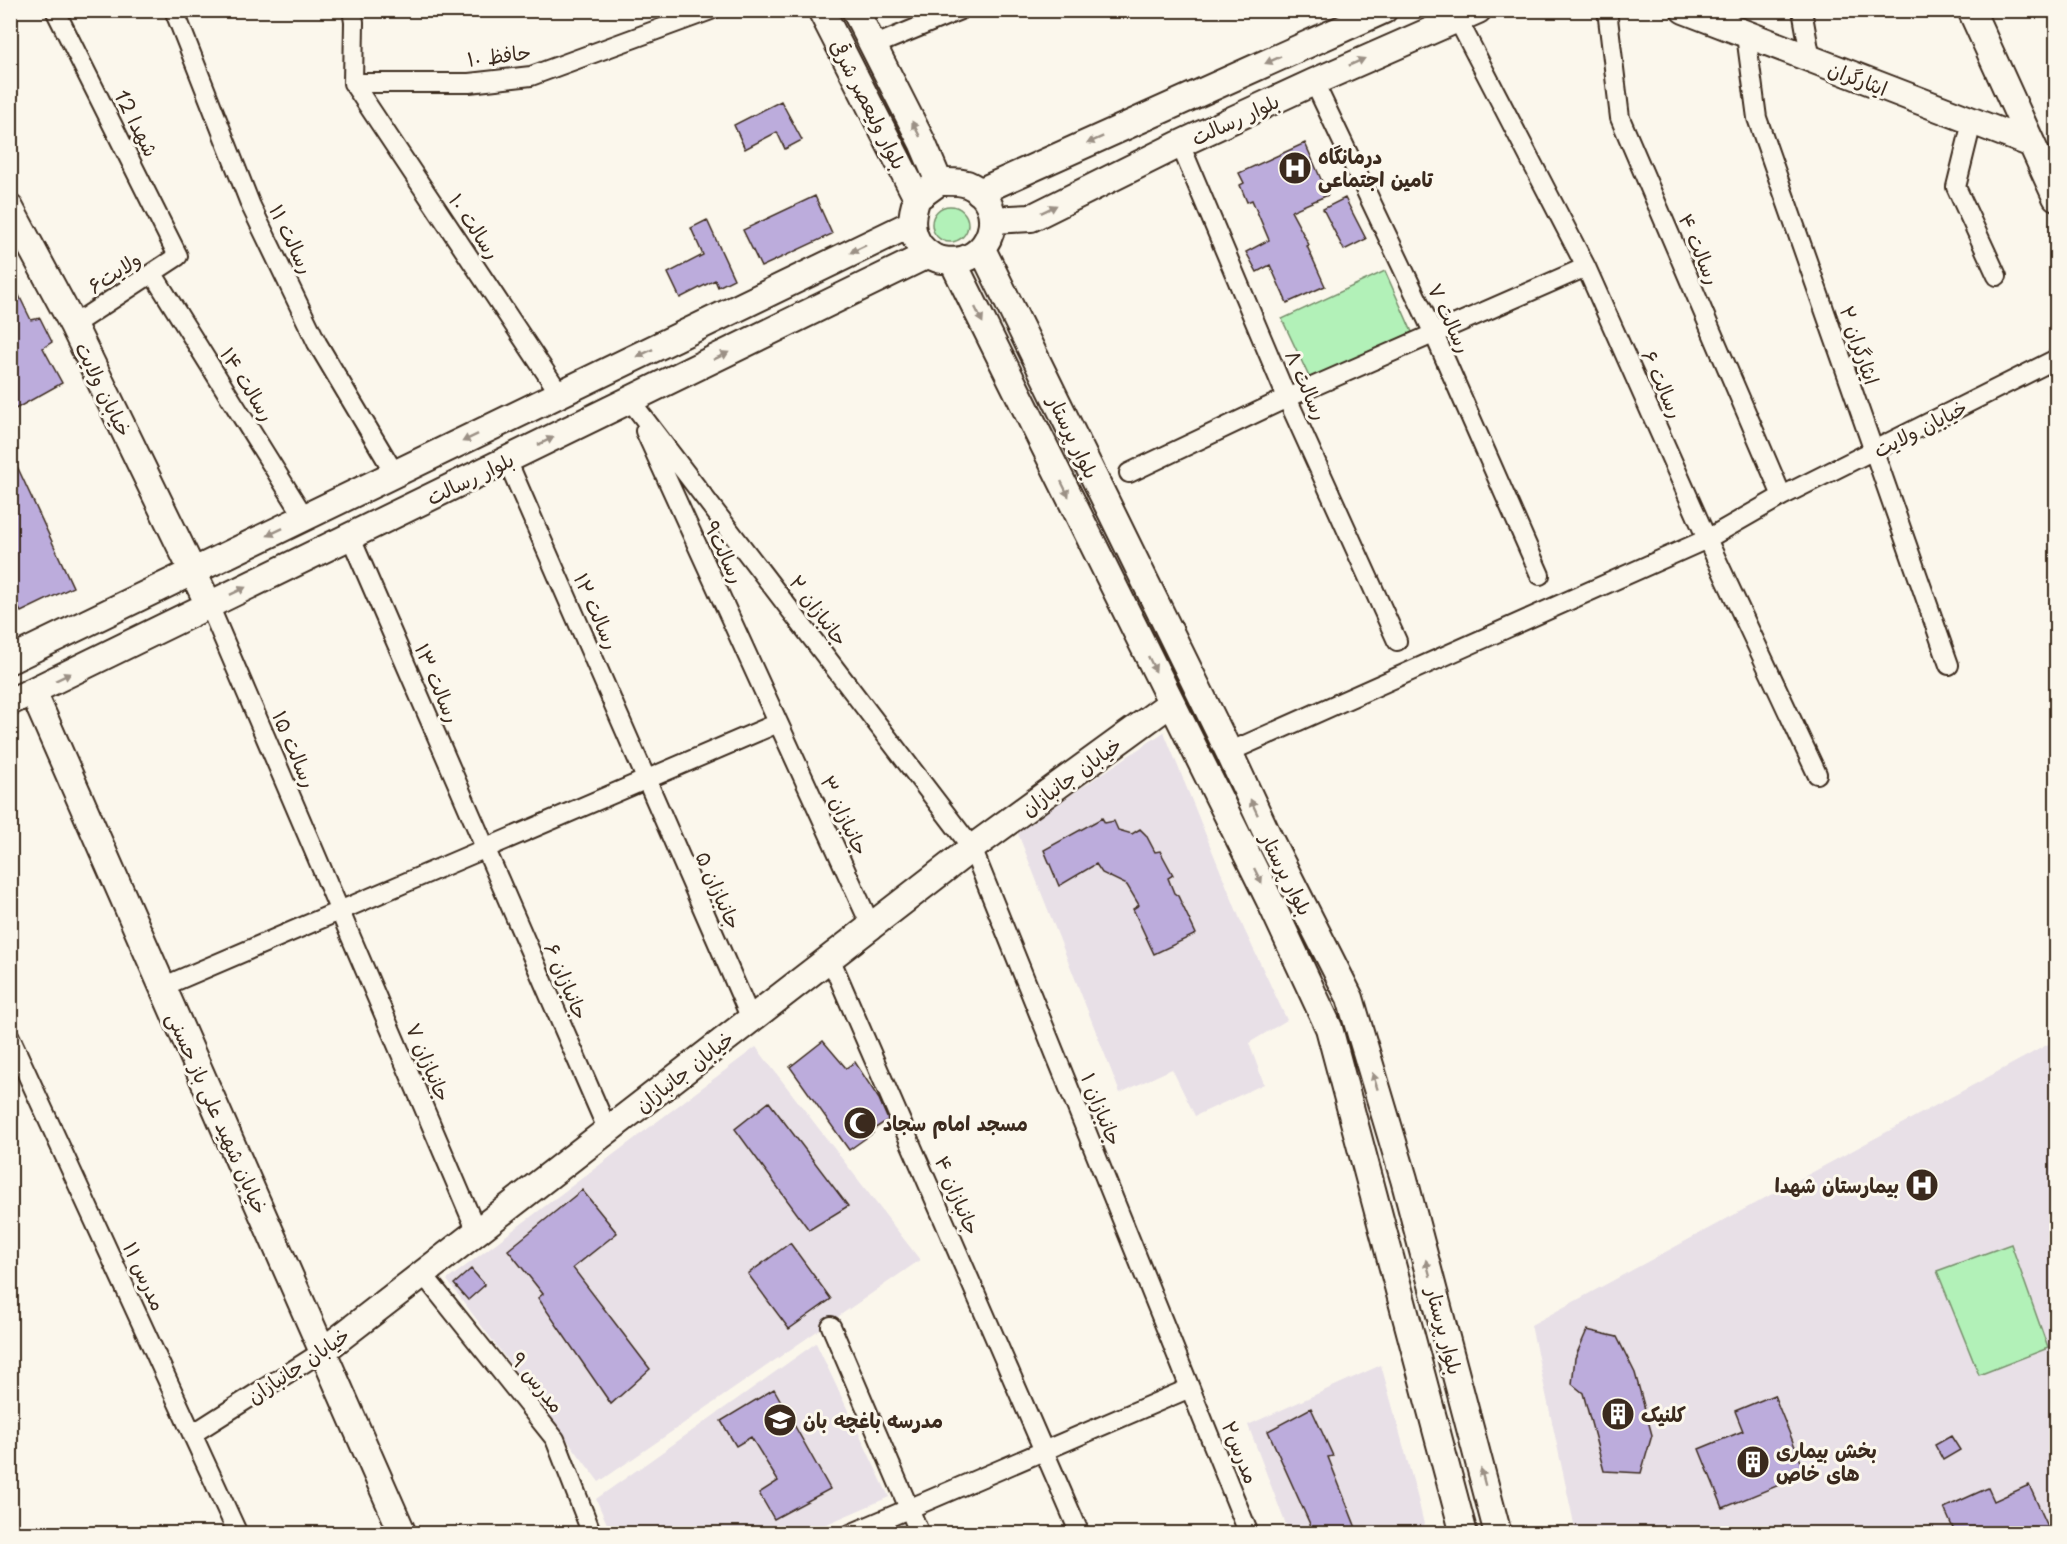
<svg xmlns="http://www.w3.org/2000/svg" width="2067" height="1544" font-family="'Playpen Sans','Playpen Sans Arabic',sans-serif">
<rect width="100%" height="100%" fill="#fbf7ec"/>
<filter id="ink" filterUnits="userSpaceOnUse"><feTurbulence type="fractalNoise" baseFrequency=".0167" numOctaves="2"/><feDisplacementMap in="SourceGraphic" scale="12" xChannelSelector="R" yChannelSelector="G"/><feConvolveMatrix kernelMatrix="1 2 1 2 8 2 1 2 1" color-interpolation-filters="sRGB"/></filter>
<g filter="url(#ink)">
<path fill="#e8e0e7" d="M1164,732L1244,929L1287,1020L1249,1043L1264,1084L1195,1116L1172,1069L1120,1093L1017,831Z
M2056,1040V1533H1576L1531,1325Z
M756,1047L920,1260L599,1482L447,1280Z
M816,1343L889,1497L804,1534L611,1533L596,1499Z
M1381,1365L1418,1499L1426,1533H1289L1248,1425Z"/>
<path fill="#b2f1b8" stroke="#768e6b" stroke-width="1.5" d="M932 224a18 18 0 1 1 36 0a18 18 0 1 1-36 0Z
M1385,271L1412,332L1311,381L1282,319Z
M2011,1244L2048,1348L1979,1375L1937,1271Z"/>
<path fill="#bcacdc" stroke="#3b2a1e" stroke-width="1.5" d="M781,101L802,140L785,149L777,132L745,149L734,125Z
M1305,143L1328,195L1291,211L1309,245L1307,246L1325,286L1287,303L1270,265L1257,272L1246,252L1269,240L1252,200L1247,202L1240,185L1244,183L1239,173Z
M815,196L832,234L761,267L743,230Z
M1345,198L1366,239L1344,250L1323,209Z
M707,220L734,279L718,287L715,280L680,298L668,273L703,255L691,228Z
M10,277L31,320L40,318L52,342L43,348L62,383L10,412Z
M10,451L73,587L21,612L10,592Z
M1102,818L1105,823L1114,821L1118,830L1132,834L1140,829L1146,835L1155,852L1160,851L1173,875L1168,878L1174,893L1178,896L1196,934L1154,954L1133,909L1139,905L1127,885L1102,873L1096,864L1059,886L1044,850Z
M823,1041L846,1068L855,1062L879,1099L888,1120L871,1131L873,1133L849,1150L790,1067Z
M769,1102L848,1206L809,1230L735,1129Z
M582,1190L617,1233L573,1268L650,1369L611,1404L538,1298L543,1294L508,1250Z
M790,1243L831,1299L789,1329L748,1274Z
M471,1269L485,1285L468,1300L454,1284Z
M1587,1330L1617,1337L1635,1373L1652,1435L1641,1473L1604,1471L1583,1393L1572,1384L1575,1358Z
M774,1389L830,1489L774,1519L759,1493L778,1481L751,1437L736,1446L721,1421Z
M1774,1395L1806,1474L1723,1508L1699,1449L1743,1431L1735,1411Z
M1311,1408L1333,1456L1328,1457L1358,1533H1314L1268,1431Z
M1951,1436L1960,1450L1943,1460L1935,1445Z
M2029,1485L2051,1533H1955L1944,1508L1988,1488L1994,1501Z"/>
<g fill="none" stroke-linecap="round" stroke-linejoin="round">
<g stroke="#3b2a1e" stroke-width="22">
<path id="street" d="M55,10L178,256L73,325
M174,10L251,206L317,343L395,474
M352,10L354,22L353,83
M1607,10L1620,118L1782,496
M1802,10L1811,60
M1457,18L1586,267L1707,539L1817,774
M1746,35L1757,118L1949,665
M873,46L960,10
M1314,82L1434,334L1540,575
M353,83L560,394
M353,83H469L531,76L711,10
M1972,122L1956,187L1997,276
M1180,144L1287,398L1397,641
M153,274L305,518
M630,400L972,848L1249,1534
M645,431L871,926
M507,460L751,1019
M1129,473L1287,398L1586,267
M350,536L608,1131
M209,605L477,1232
M1229,752L1707,539L1782,496L2056,359
M830,958L1080,1534
M162,987L778,723
M10,1037L238,1534
M423,1274L555,1439L592,1534
M831,1326L920,1534
M194,1433L323,1351
M850,1534L1190,1388"/>
</g>
<g stroke="#3b2a1e" stroke-width="30">
<path id="secondary" d="M821,10L917,198
M855,10L922,142L939,182
M1684,10L2032,144
M1971,10L2056,197
M939,182C948,182 959,181 967,184C1012,203 992,269 943,260C934,259 926,253 920,246C909,231 911,215 917,198Z
M979,192L1384,10
M10,208L73,325L209,605
M992,220L1031,218L1180,144L1314,82L1478,10
M982,249L1229,752L1268,836L1350,998L1404,1179L1498,1534
M953,262L1269,899L1329,1028L1464,1534
M10,660L911,224
M33,692L403,1534
M10,702L929,254
M323,1351L972,848L1171,703"/>
</g>
<use href="#street" stroke="#fbf7ec" stroke-width="18"/>
<use href="#secondary" stroke="#fbf7ec" stroke-width="26"/>
</g>
<defs><path id="oneway-solid" d="M-6-.8H1V-3.2L6.5 0L1 3.2V.8H-6Z" transform="scale(1.5)"/></defs>
<g fill="#9b9085">
<use href="#oneway-solid" transform="translate(1273 60) rotate(156)"/>
<use href="#oneway-solid" transform="translate(1357 62) rotate(-24)"/>
<use href="#oneway-solid" transform="translate(916 129) rotate(-117)"/>
<use href="#oneway-solid" transform="translate(1095 140) rotate(156)"/>
<use href="#oneway-solid" transform="translate(1049 209) rotate(-26)"/>
<use href="#oneway-solid" transform="translate(858 249) rotate(154)"/>
<use href="#oneway-solid" transform="translate(979 315) rotate(64)"/>
<use href="#oneway-solid" transform="translate(645 353) rotate(154)"/>
<use href="#oneway-solid" transform="translate(721 356) rotate(-26)"/>
<use href="#oneway-solid" transform="translate(470 438) rotate(154)"/>
<use href="#oneway-solid" transform="translate(546 441) rotate(-26)"/>
<use href="#oneway-solid" transform="translate(1065 489) rotate(64)"/>
<use href="#oneway-solid" transform="translate(275 532) rotate(154)"/>
<use href="#oneway-solid" transform="translate(238 591) rotate(-26)"/>
<use href="#oneway-solid" transform="translate(1152 664) rotate(64)"/>
<use href="#oneway-solid" transform="translate(63 677) rotate(-26)"/>
<use href="#oneway-solid" transform="translate(1254 807) rotate(-115)"/>
<use href="#oneway-solid" transform="translate(1258 876) rotate(64)"/>
<use href="#oneway-solid" transform="translate(1375 1081) rotate(-107)"/>
<use href="#oneway-solid" transform="translate(1428 1268) rotate(-105)"/>
<use href="#oneway-solid" transform="translate(1483 1477) rotate(-105)"/>
</g>
</g>
<defs>
<g id="hospital-disc" transform="scale(1.725)"><circle r="9.5" fill="#3b2a1e" stroke="#fbf7ec"/><path d="M-5-5h3v3.5h4V-5h3V5h-3V1.5h-4V5h-3Z" fill="#fff"/></g>
<g id="mosque-disc" transform="scale(1.725)"><circle r="9.5" fill="#3b2a1e" stroke="#fbf7ec"/><path d="M3.5-4.9A6 6 0 1 0 3.5 4.9A5 5 0 1 1 3.5-4.9Z" fill="#fff"/></g>
<g id="building-disc" transform="scale(1.725)"><circle r="9.5" fill="#3b2a1e" stroke="#fbf7ec"/><path d="M-4-6H4V6H1V3H-1V6H-4ZM-2.5-4.3h1.7v1.8h-1.7ZM.8-4.3h1.7v1.8H.8ZM-2.5-1h1.7V.8h-1.7ZM.8-1h1.7V.8H.8Z" fill="#fff"/></g>
<g id="school-disc" transform="scale(1.725)"><circle r="9.5" fill="#3b2a1e" stroke="#fbf7ec"/><path d="M0-5L7-2L0 1L-7-2ZM-4 1L0 2.5L4 1V4Q0 6-4 4Z" fill="#fff"/></g>
</defs>
<g fill-rule="evenodd">
<use href="#hospital-disc" x="1295" y="168"/>
<use href="#mosque-disc" x="860" y="1123"/>
<use href="#hospital-disc" x="1922" y="1185"/>
<use href="#building-disc" x="1618" y="1414"/>
<use href="#school-disc" x="780" y="1420"/>
<use href="#building-disc" x="1753" y="1462"/>
</g>
<g text-anchor="middle" dominant-baseline="central" stroke-width="6" stroke-linejoin="round" paint-order="stroke">
<g font-size="20" fill="#3b2a1e" stroke="#fbf7ec">
<text transform="translate(499 55) rotate(-7)">حافظ ۱۰</text>
<text transform="translate(1858 78) rotate(21)">ایثارگران</text>
<text transform="translate(869 104) rotate(63)">بلوار ولیعصر شرقی</text>
<text transform="translate(1235 119) rotate(-25)">بلوار رسالت</text>
<text transform="translate(137 123) rotate(63)">شهدا 12</text>
<text transform="translate(475 226) rotate(56)">رسالت ۱۰</text>
<text transform="translate(292 239) rotate(64)">رسالت ۱۱</text>
<text transform="translate(1700 249) rotate(67)">رسالت ۴</text>
<text transform="translate(114 272) rotate(-33)">ولایت۶</text>
<text transform="translate(1450 318) rotate(65)">رسالت ۷</text>
<text transform="translate(1860 345) rotate(71)">ایثارگران ۲</text>
<text transform="translate(248 384) rotate(58)">رسالت ۱۴</text>
<text transform="translate(1663 384) rotate(66)">رسالت ۶</text>
<text transform="translate(1307 385) rotate(66)">رسالت ۸</text>
<text transform="translate(104 389) rotate(64)">خیابان ولایت</text>
<text transform="translate(1920 428) rotate(-27)">خیابان ولایت</text>
<text transform="translate(1074 437) rotate(64)">بلوار پرستار</text>
<text transform="translate(470 478) rotate(-26)">بلوار رسالت</text>
<text transform="translate(725 552) rotate(65)">رسالت۹</text>
<text transform="translate(819 610) rotate(53)">جانبازان ۲</text>
<text transform="translate(597 611) rotate(66)">رسالت ۱۲</text>
<text transform="translate(438 683) rotate(67)">رسالت ۱۳</text>
<text transform="translate(295 749) rotate(67)">رسالت ۱۵</text>
<text transform="translate(1071 776) rotate(-36)">خیابان جانبازان</text>
<text transform="translate(845 815) rotate(65)">جانبازان ۳</text>
<text transform="translate(1287 874) rotate(63)">بلوار پرستار</text>
<text transform="translate(719 890) rotate(66)">جانبازان ۵</text>
<text transform="translate(567 981) rotate(67)">جانبازان ۶</text>
<text transform="translate(429 1062) rotate(67)">جانبازان ۷</text>
<text transform="translate(684 1071) rotate(-38)">خیابان جانبازان</text>
<text transform="translate(1102 1109) rotate(68)">جانبازان ۱</text>
<text transform="translate(218 1113) rotate(66)">خیابان شهید علی باز حسنی</text>
<text transform="translate(958 1195) rotate(67)">جانبازان ۴</text>
<text transform="translate(145 1276) rotate(65)">مدرس ۱۱</text>
<text transform="translate(1445 1331) rotate(75)">بلوار پرستار</text>
<text transform="translate(298 1365) rotate(-34)">خیابان جانبازان</text>
<text transform="translate(538 1382) rotate(51)">مدرس ۹</text>
<text transform="translate(1241 1452) rotate(68)">مدرس۲</text>
</g>
<g font-size="20" font-weight="bold" fill="#3b2a1e" stroke="#fbf7ec" text-anchor="start">
<text x="1318" y="156">درمانگاه<tspan x="1318" dy="23">تامین اجتماعی</tspan></text>
<text x="883" y="1123">مسجد امام سجاد</text>
<text x="1899" y="1185" text-anchor="end">بیمارستان شهدا</text>
<text x="1641" y="1414">کلنیک</text>
<text x="803" y="1420">مدرسه باغچه بان</text>
<text x="1776" y="1450">بخش بیماری<tspan x="1776" dy="23">های خاص</tspan></text>
</g>
</g>
<rect width="2067" height="1544" fill="none" stroke="#fbf7ec" stroke-width="36"/>
<rect x="18" y="18" width="2031" height="1508" fill="none" stroke="#3b2a1e" stroke-width="2" filter="url(#ink)"/>
</svg>
